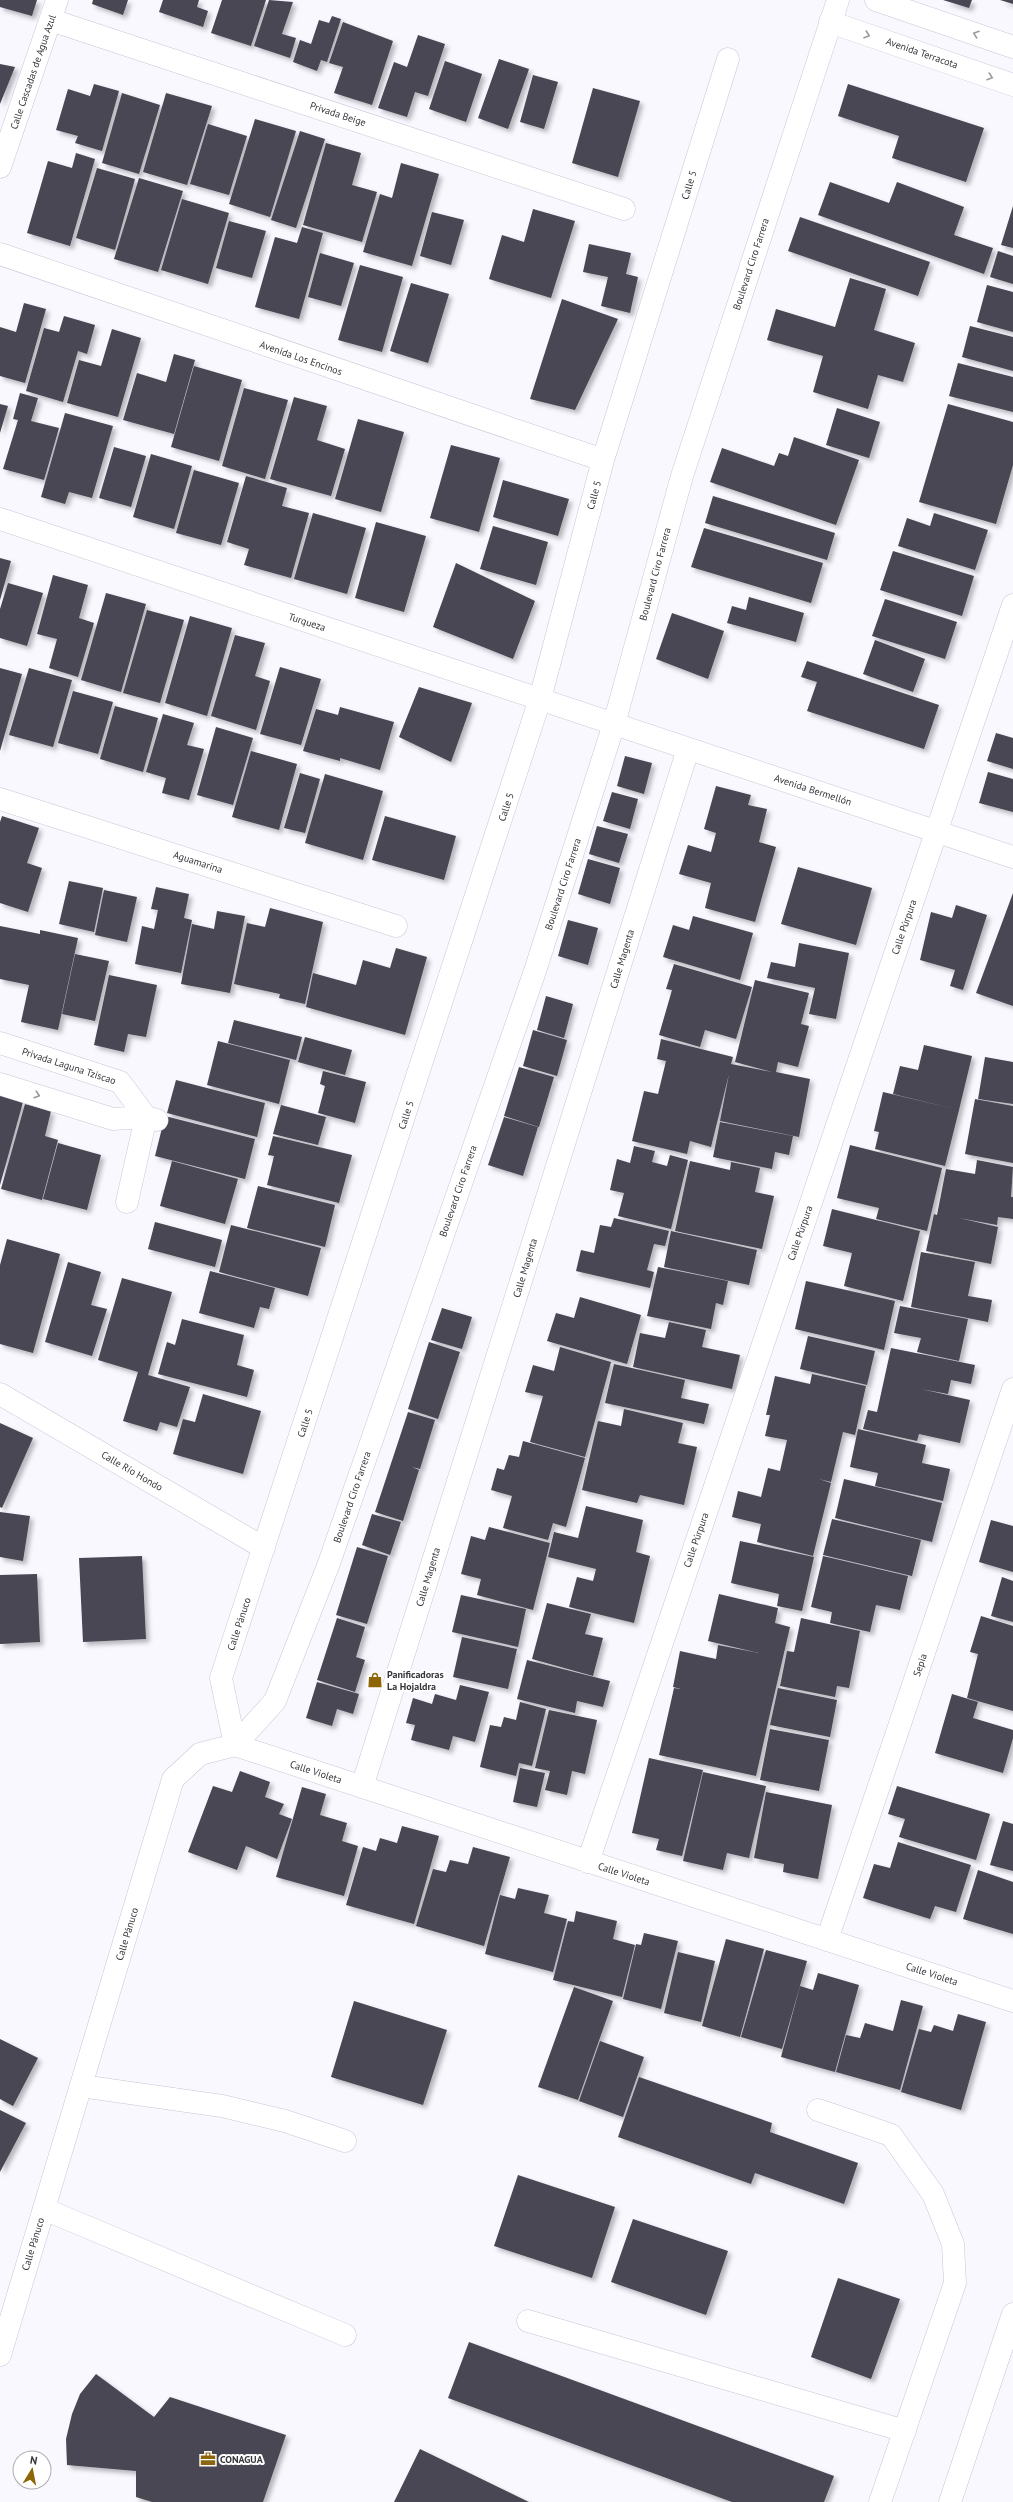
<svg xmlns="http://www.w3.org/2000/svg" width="1013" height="2502" font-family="'PT Sans',sans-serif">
<defs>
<filter id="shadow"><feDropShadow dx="3.5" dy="3.5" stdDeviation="2" flood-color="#0004"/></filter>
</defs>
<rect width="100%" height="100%" fill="#f9f8ff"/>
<path fill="#484653" filter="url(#shadow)" d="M0,0H37L32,16L0,7Z
M93,0H128L123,15L92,4Z
M163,0H199L197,7L208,11L203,27L159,12Z
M222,0H266L251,46L211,33Z
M269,0L293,2L282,34L296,38L290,58L254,46Z
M943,0H972L969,8Z
M1000,0H1013V4Z
M332,16L341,19L327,62L321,60L317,71L293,62L300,40L311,44L319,20L329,23Z
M343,22L393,41L372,105L334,93L343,67L329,63Z
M418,35L445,44L428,96L415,92L407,117L378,108L394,62L407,67Z
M499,59L529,69L508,129L478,118Z
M445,61L482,74L466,122L429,109Z
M0,64L15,67L0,104Z
M533,75L558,82L544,129L520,122Z
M94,84L119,91L102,151L75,143L78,136L56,130L68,89L90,96Z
M848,84L984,128L966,182L892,158L899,136L838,116Z
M593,88L640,101L618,177L572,163Z
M122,93L160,105L139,174L102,163Z
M166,93L212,106L187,185L143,172Z
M255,119L296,131L270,217L229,204Z
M208,124L247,136L229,195L190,184Z
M300,131L325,139L296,228L271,220Z
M326,143L361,153L352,185L377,192L362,242L303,225Z
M76,153L95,159L70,246L27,233L48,161L72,168Z
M401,163L439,174L412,266L363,252L380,194L392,198Z
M97,168L135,179L115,250L76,238Z
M139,178L183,191L158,272L114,259Z
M830,182L889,203L897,182L964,207L954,235L993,248L984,274L818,215Z
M182,199L229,213L208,284L161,270Z
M1013,206V248L1001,245Z
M533,209L575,221L551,298L489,279L502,235L524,242Z
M432,212L464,220L451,265L420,256Z
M800,217L930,262L918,296L788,251Z
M229,221L266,231L252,278L216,268Z
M302,227L323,233L299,319L255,307L275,237L297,243Z
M589,244L631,253L626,274L638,277L630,313L601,306L608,277L583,272Z
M998,251L1013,256V284L990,277Z
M320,253L354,263L341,306L308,297Z
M360,265L403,277L382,352L338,340Z
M850,278L886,289L874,330L915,343L903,382L878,375L868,409L813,392L823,356L767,340L776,309L835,327Z
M411,283L449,294L428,363L390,351Z
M987,285L1013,292V332L977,322Z
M562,299L618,319L575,410L530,399Z
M24,303L46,309L25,383L0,376V327L16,332Z
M64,316L95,325L87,354L78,351L63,402L26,391L44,328L59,332Z
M970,326L1013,337V371L962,357Z
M112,329L141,338L118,417L67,403L79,360L101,366Z
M174,354L195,360L174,434L123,420L137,373L166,382Z
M958,363L1013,377V412L949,396Z
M194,366L242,380L219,461L171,447Z
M244,388L288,400L265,479L222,466Z
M20,393L38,398L31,421L59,428L44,480L3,469L18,420L13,419Z
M294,397L327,406L317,440L345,449L331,496L270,479Z
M0,404L8,406L0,433Z
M948,404L1013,422V465L996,524L919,502Z
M837,408L880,422L869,458L826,445Z
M65,413L113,426L92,498L69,492L65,504L41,497Z
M358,419L404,432L381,512L335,499Z
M794,437L859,460L836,525L710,482L722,448L774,466L779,453L788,456Z
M451,445L500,458L479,532L430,518Z
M114,447L146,456L131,507L99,498Z
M151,454L192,466L174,529L133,517Z
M194,470L239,483L221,545L176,533Z
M246,476L287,488L282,506L309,513L291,578L244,565L249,549L227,542Z
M503,480L569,499L558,536L493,517Z
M713,496L835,533L827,560L705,523Z
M313,513L366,528L347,594L294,579Z
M934,513L988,530L975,570L898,546L907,518L930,526Z
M376,522L426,536L404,612L355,598Z
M493,526L548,542L536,585L480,569Z
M704,528L823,563L811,603L691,567Z
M893,551L974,576L962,616L880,590Z
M0,558L11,561L0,600Z
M456,563L535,601L513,659L433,627Z
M53,575L88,585L79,618L94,623L78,677L49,668L57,639L37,634Z
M8,583L43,593L27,646L0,638V609Z
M106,593L146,604L121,692L81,680Z
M749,597L804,613L796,642L727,623L732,606L746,610Z
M885,599L957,622L945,659L872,636Z
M147,610L184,620L160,703L123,693Z
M672,613L724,631L708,679L656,659Z
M190,616L232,628L207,716L165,703Z
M235,635L265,643L255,676L270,681L256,730L211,716Z
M875,640L925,659L913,692L863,674Z
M807,661L939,705L924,749L807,711L817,682L801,677Z
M280,667L321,679L301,745L260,734Z
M0,668L22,674L0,751Z
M29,668L72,680L53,747L9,735Z
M419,687L472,703L451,762L399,737Z
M73,691L113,702L98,754L58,743Z
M115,706L158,718L143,772L100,759Z
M340,707L394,722L380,770L340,758V761L303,751L316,709L338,715Z
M163,714L194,723L187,745L204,749L189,800L162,793L166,778L146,772Z
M216,727L253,738L233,805L197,795Z
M996,733L1013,738V769L987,761Z
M251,751L297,764L279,830L232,817Z
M625,756L652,763L644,794L617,786Z
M988,772L1013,779V812L979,803Z
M300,773L320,779L305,833L284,828Z
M325,774L383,791L363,860L305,843Z
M716,786L751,795L748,805L767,809L759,842L776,847L755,922L705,908L711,883L679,874L688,845L711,852L716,833L704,829Z
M612,792L638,799L630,829L603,821Z
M2,816L39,828L27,863L42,868L28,912L0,903V822Z
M385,816L456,836L444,880L372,860Z
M597,826L628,834L619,863L589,854Z
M588,859L620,868L610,904L578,894Z
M798,867L872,888L856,945L781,924Z
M69,881L103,888L94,932L59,924Z
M156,887L189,894L184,918L192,920L181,973L135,964L142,926L154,929L158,910L151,909Z
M104,890L137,897L127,942L95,935Z
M1013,893V1006L976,993Z
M956,905L987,915L963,990L950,986L955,970L920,960L931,912L952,918Z
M270,908L323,922L305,1004L279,998L280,994L234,984L247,923L265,927Z
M217,911L245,916L230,993L181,984L192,924L214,929Z
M693,916L753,933L740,980L663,957L673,925L689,930Z
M568,920L598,928L588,965L558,956Z
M0,926L40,934V930L78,938L58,1030L21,1022L29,985L0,979Z
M799,943L849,953L836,1019L809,1014L815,988L767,978L771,962L795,967Z
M396,948L427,957L405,1035L306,1007L313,973L356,985L363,960L390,968Z
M75,954L109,961L95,1021L62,1014Z
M674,964L752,987L736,1039L705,1030L700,1047L659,1035L672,990L666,989Z
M109,975L157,985L146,1037L128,1034L124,1052L94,1045Z
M755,980L809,993L801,1024L809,1026L798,1067L778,1062L776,1072L810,1079L799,1137L720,1121L729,1074L711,1147L690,1141L687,1154L632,1141L644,1091L658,1094L666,1061L657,1059L661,1039L733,1057L731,1064L772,1072L735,1062Z
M546,996L573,1004L564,1038L537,1030Z
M234,1020L302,1037L296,1060L228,1043Z
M533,1030L567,1040L557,1076L523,1066Z
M305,1037L352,1050L345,1075L298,1062Z
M218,1041L290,1060L279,1104L207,1085Z
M924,1045L972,1056L959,1110L893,1094L900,1066L918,1070Z
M985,1057L1013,1062V1104L978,1099Z
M519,1067L554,1077L539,1127L504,1116Z
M323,1071L366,1082L355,1123L318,1113L325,1086L320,1084Z
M176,1080L265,1103L257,1137L167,1113Z
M883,1092L959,1110L945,1166L875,1149L879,1132L874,1131Z
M0,1095L23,1102L0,1185Z
M975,1099L1013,1106V1163L965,1154Z
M25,1104L51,1111L45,1136L58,1140L42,1200L1,1189Z
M281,1105L326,1117L318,1145L273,1134Z
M165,1116L255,1139L245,1179L155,1156Z
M504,1117L538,1127L523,1176L488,1165Z
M720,1122L793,1136L789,1155L775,1152L772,1169L713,1157Z
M273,1136L352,1155L339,1203L267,1185L274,1156L268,1155Z
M58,1143L101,1155L87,1210L43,1199Z
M850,1145L942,1168L927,1231L876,1219L879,1208L837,1198Z
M634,1146L655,1151L652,1162L667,1166L670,1155L688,1160L671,1229L618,1216L624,1193L610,1190L617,1159L630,1163Z
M977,1160L1013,1167L1011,1197H1013V1219L998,1217L997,1225L959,1218L998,1227L991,1264L926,1251L934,1214L937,1215L946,1169L975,1174Z
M172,1161L238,1179L225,1224L160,1206Z
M690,1161L730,1170L731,1162L760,1168L755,1192L774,1196L762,1249L675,1231Z
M258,1186L335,1205L325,1247L247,1228Z
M832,1209L920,1231L903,1301L844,1286L852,1253L823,1246Z
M614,1218L669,1231L665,1246L654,1244L647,1270L654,1272L650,1288L576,1271L581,1250L594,1253L600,1225L611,1227Z
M155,1222L222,1240L215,1267L148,1249Z
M231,1225L321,1248L308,1296L219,1272Z
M671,1231L757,1250L749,1285L664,1267Z
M7,1239L60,1254L33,1353L0,1344V1265Z
M921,1252L975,1262L968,1296L992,1300L988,1322L911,1307Z
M68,1262L101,1272L91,1305L107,1309L92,1356L45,1342Z
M658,1267L728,1281L723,1305L716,1303L711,1329L647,1316Z
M210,1271L275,1288L269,1309L260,1307L254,1328L199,1313Z
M122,1278L172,1292L148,1375L190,1387L177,1427L160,1422L157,1431L123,1421L138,1372L98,1360Z
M806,1281L895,1301L884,1350L795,1329Z
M580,1297L641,1315L627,1364L547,1341L556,1313L574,1318Z
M900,1306L968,1319L959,1361L917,1352L921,1338L894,1333Z
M442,1308L472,1317L462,1349L431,1340Z
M182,1319L244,1335L237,1365L254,1370L247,1397L158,1374L167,1342L175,1345Z
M669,1322L706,1330L702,1347L740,1355L732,1389L633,1367L640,1333L665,1338Z
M808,1336L875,1351L867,1385L800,1369Z
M429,1342L460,1352L438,1419L408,1409Z
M560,1347L611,1362L585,1457L530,1442L543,1396L525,1392L533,1365L554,1371Z
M891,1348L975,1365L971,1384L951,1380L948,1394L921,1389L970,1400L960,1443L919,1434L917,1441L863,1429L868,1410L877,1412Z
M614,1364L685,1380L681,1398L709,1404L704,1424L605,1403Z
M812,1374L866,1386L855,1435L843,1432L831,1482L819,1479L831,1483L813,1556L757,1542L761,1524L732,1517L738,1491L761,1497L768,1468L780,1471L787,1440L765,1436L770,1415H766L775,1376L810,1384Z
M203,1394L261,1411L243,1474L173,1454L183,1419L195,1422Z
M624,1409L683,1423L678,1443L697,1447L684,1505L640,1495L637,1503L582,1490L598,1421L621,1426Z
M408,1412L435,1420L420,1469L412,1467L419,1470L403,1521L375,1512Z
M0,1423L33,1438L2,1508L0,1507Z
M858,1429L926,1445L922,1463L950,1469L943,1501L875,1486L878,1473L850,1467Z
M523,1441L585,1458L566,1527L553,1523L548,1540L503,1528L512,1496L491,1490L497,1468L504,1470L509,1455L519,1457Z
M844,1479L942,1503L932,1542L835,1518Z
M586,1506L643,1520L636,1552L650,1556L634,1623L569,1607L577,1577L593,1581L596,1569L548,1557L554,1532L578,1538Z
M0,1512L30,1516L23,1561L0,1557Z
M372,1514L401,1522L390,1555L362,1545Z
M832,1519L921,1540L912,1576L823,1555Z
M991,1520L1013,1526V1572L979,1562Z
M489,1527L550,1543L533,1610L477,1595L481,1579L461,1574L471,1536L485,1540Z
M740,1541L814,1557L802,1611L777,1606L779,1594L731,1583Z
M357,1547L388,1556L367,1624L336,1615Z
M142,1556L146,1639L83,1642L79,1558Z
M823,1556L908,1576L900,1610L876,1605L870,1632L830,1623L832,1612L811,1607Z
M37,1574L40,1642L0,1644V1575Z
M1002,1577L1013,1581V1622L991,1616Z
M719,1594L778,1608L775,1623L790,1627L771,1709L746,1703L771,1709L756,1776L659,1755L674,1688L681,1689L673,1687L680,1651L716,1659L718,1645L759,1653L708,1641Z
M461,1595L526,1609L518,1647L452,1632Z
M547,1603L591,1614L585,1634L603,1638L593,1676L532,1659Z
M981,1616L1013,1626V1711L967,1698L978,1654L970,1652Z
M337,1618L365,1627L356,1657L365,1660L355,1692L317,1680Z
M801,1618L860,1631L849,1688L837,1686L835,1697L780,1686L787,1651L794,1652Z
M462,1637L517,1649L508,1689L453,1677Z
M527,1660L610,1681L603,1707L577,1701L575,1713L517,1699Z
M317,1682L359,1694L353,1714L337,1709L332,1726L306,1718Z
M460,1685L489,1692L475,1742L453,1736L449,1750L411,1740L415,1725L406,1723L413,1698L432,1704L435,1694L456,1700Z
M778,1688L837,1700L830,1737L770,1725Z
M952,1694L978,1702L973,1718L1013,1730V1738L1003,1773L935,1753Z
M520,1702L546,1709L532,1766L519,1763L516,1776L480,1767L490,1725L501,1727L504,1717L516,1720Z
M549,1710L597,1720L585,1774L572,1771L567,1795L545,1790L550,1771L535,1768Z
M770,1729L829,1740L819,1791L760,1780Z
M649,1758L703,1770L682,1856L656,1850L659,1839L632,1833Z
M520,1768L545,1773L537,1807L513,1802Z
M240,1771L270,1782L265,1797L284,1804L279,1814L292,1819L277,1859L246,1846L237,1870L188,1852L213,1786L232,1792Z
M703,1772L766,1786L749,1858L727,1853L723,1870L683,1861Z
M897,1786L990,1814L976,1860L899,1837L905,1819L888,1814Z
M302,1787L326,1794L320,1815L347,1823L342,1841L358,1846L344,1896L276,1877Z
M766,1792L832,1805L818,1879L783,1872L784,1864L754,1858Z
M1003,1821L1013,1824V1871L990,1865Z
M402,1826L439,1836L414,1924L346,1905L363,1847L376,1851L380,1838L397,1843Z
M898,1842L971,1865L956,1912L935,1906L930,1919L863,1898L874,1864L890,1868Z
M473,1847L510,1857L484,1946L416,1926L433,1869L446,1872L450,1860L468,1864Z
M978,1870L1013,1882V1934L963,1919Z
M518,1888L549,1895L544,1913L567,1919L553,1972L485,1954L500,1895L515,1899Z
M576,1911L617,1921L613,1939L635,1945L622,1997L553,1980L568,1921L574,1922Z
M644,1933L678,1941L661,2009L623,1999L636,1944L641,1945Z
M726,1939L764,1949L740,2037L702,2026Z
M766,1950L807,1961L782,2049L741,2037Z
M678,1952L715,1961L701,2022L664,2013Z
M818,1973L859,1985L835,2072L781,2057L800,1986L813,1990Z
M574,1987L613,2001L578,2100L538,2087Z
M901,2000L923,2006L900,2090L836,2072L846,2035L860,2038L865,2023L893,2031Z
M354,2001L447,2030L423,2105L331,2077Z
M958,2014L986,2022L961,2110L901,2092L919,2029L931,2032L934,2025L953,2031Z
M0,2039L38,2058L13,2106L0,2099Z
M600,2041L644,2057L623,2117L579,2101Z
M639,2077L772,2123L770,2132L858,2163L844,2204L755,2173L751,2184L618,2137Z
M0,2110L26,2123L0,2172Z
M518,2175L615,2207L592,2278L494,2246Z
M633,2219L728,2251L706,2315L611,2282Z
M838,2278L900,2299L871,2379L811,2357Z
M469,2342L834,2476L824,2502H732L448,2398Z
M96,2374L154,2417L170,2397L286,2435L263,2502H152L136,2497V2471L67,2465L66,2439L72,2414L80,2394Z
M420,2449L529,2502H394Z"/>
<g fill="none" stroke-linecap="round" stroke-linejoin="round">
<g stroke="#c8c6d6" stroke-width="23">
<path id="service" d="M81,2086L222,2106L285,2121L345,2141
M818,2110L891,2135L933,2194L953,2244L955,2283L880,2502
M44,2209L345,2335
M528,2321L905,2431"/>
</g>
<g stroke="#c8c6d6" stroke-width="23">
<path id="minor" d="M876,0L1013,47
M51,20L624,209
M830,22L1013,85
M0,167L57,0
M0,254L603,460
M0,519L1013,857
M0,799L396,926
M0,1043L120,1082L146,1117L127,1202
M0,1084L113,1119L146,1117L157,1120
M0,1394L264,1548
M235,1745L275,1701L328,1566L535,971L614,724L682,476L838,0
M235,1745L221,1678L540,699L603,460L728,59
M235,1745L1013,2001
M362,1787L688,749
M588,1862L1013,605
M827,1940L1013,1389
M0,2355L173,1779L200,1754L235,1745
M950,2502L1013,2314"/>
</g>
<use href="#service" stroke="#fff" stroke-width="22"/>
<use href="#minor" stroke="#fff" stroke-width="22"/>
</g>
<defs><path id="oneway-chevron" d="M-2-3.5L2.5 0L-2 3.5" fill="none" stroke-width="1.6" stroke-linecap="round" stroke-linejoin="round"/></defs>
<g stroke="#9a9a9d">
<use href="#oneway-chevron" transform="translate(976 34) rotate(-161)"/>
<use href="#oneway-chevron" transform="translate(867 35) rotate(19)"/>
<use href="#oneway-chevron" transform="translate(990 77) rotate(19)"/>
<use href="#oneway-chevron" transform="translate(37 1095) rotate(18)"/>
</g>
<defs>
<g id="shop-bare" transform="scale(1.2)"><path d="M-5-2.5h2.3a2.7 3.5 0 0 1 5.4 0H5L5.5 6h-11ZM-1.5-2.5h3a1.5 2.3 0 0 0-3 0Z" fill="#8d6608" stroke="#fff" stroke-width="2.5" paint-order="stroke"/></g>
<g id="office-bare" transform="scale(1.2)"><path d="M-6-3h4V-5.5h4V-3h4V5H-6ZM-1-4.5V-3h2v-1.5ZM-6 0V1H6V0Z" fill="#8d6608" stroke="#fff" stroke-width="2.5" paint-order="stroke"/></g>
</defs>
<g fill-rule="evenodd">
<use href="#shop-bare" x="375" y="1680"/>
<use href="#office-bare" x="208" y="2459"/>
</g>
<g text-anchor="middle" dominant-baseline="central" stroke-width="4" stroke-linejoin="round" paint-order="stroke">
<g font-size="10" fill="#35353b" stroke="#fff">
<text transform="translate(922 53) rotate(19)">Avenida Terracota</text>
<text transform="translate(33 72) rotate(-71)">Calle Cascadas de Agua Azul</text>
<text transform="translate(338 114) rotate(18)">Privada Beige</text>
<text transform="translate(689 185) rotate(-73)">Calle 5</text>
<text transform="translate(751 264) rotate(-72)">Boulevard Ciro Farrera</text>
<text transform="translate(301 358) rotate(19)">Avenida Los Encinos</text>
<text transform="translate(594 495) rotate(-75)">Calle 5</text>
<text transform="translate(655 574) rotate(-75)">Boulevard Ciro Farrera</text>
<text transform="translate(307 622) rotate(18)">Turqueza</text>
<text transform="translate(813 790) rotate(18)">Avenida Bermellón</text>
<text transform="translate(506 807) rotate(-72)">Calle 5</text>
<text transform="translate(198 862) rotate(18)">Aguamarina</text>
<text transform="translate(563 884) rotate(-72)">Boulevard Ciro Farrera</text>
<text transform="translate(904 927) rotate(-71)">Calle Púrpura</text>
<text transform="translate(622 959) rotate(-73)">Calle Magenta</text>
<text transform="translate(69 1066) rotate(18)">Privada Laguna Tziscao</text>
<text transform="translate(406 1115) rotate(-72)">Calle 5</text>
<text transform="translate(458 1191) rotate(-71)">Boulevard Ciro Farrera</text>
<text transform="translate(800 1233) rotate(-71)">Calle Púrpura</text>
<text transform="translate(525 1268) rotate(-73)">Calle Magenta</text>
<text transform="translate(305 1423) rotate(-72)">Calle 5</text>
<text transform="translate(132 1471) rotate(30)">Calle Río Hondo</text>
<text transform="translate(352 1497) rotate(-71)">Boulevard Ciro Farrera</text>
<text transform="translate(696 1540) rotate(-71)">Calle Púrpura</text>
<text transform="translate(428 1577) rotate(-73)">Calle Magenta</text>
<text transform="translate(239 1624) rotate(-72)">Calle Pánuco</text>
<text transform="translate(920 1665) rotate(-71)">Sepia</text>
<text transform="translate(316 1772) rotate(18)">Calle Violeta</text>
<text transform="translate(624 1874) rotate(18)">Calle Violeta</text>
<text transform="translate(127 1934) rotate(-73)">Calle Pánuco</text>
<text transform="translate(932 1974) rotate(18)">Calle Violeta</text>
<text transform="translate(33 2244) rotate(-73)">Calle Pánuco</text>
</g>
<g font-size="10" font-weight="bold" fill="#35353b" stroke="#fff" text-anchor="start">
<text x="387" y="1674">Panificadoras<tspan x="387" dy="12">La Hojaldra</tspan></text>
<text x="220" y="2459">CONAGUA</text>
</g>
</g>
<g transform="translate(32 2470) rotate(10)"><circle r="19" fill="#ffffff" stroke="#aeaeb1"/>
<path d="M0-3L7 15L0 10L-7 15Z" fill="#8d6608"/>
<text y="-6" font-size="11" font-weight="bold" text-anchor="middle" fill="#35353b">N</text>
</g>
</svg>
